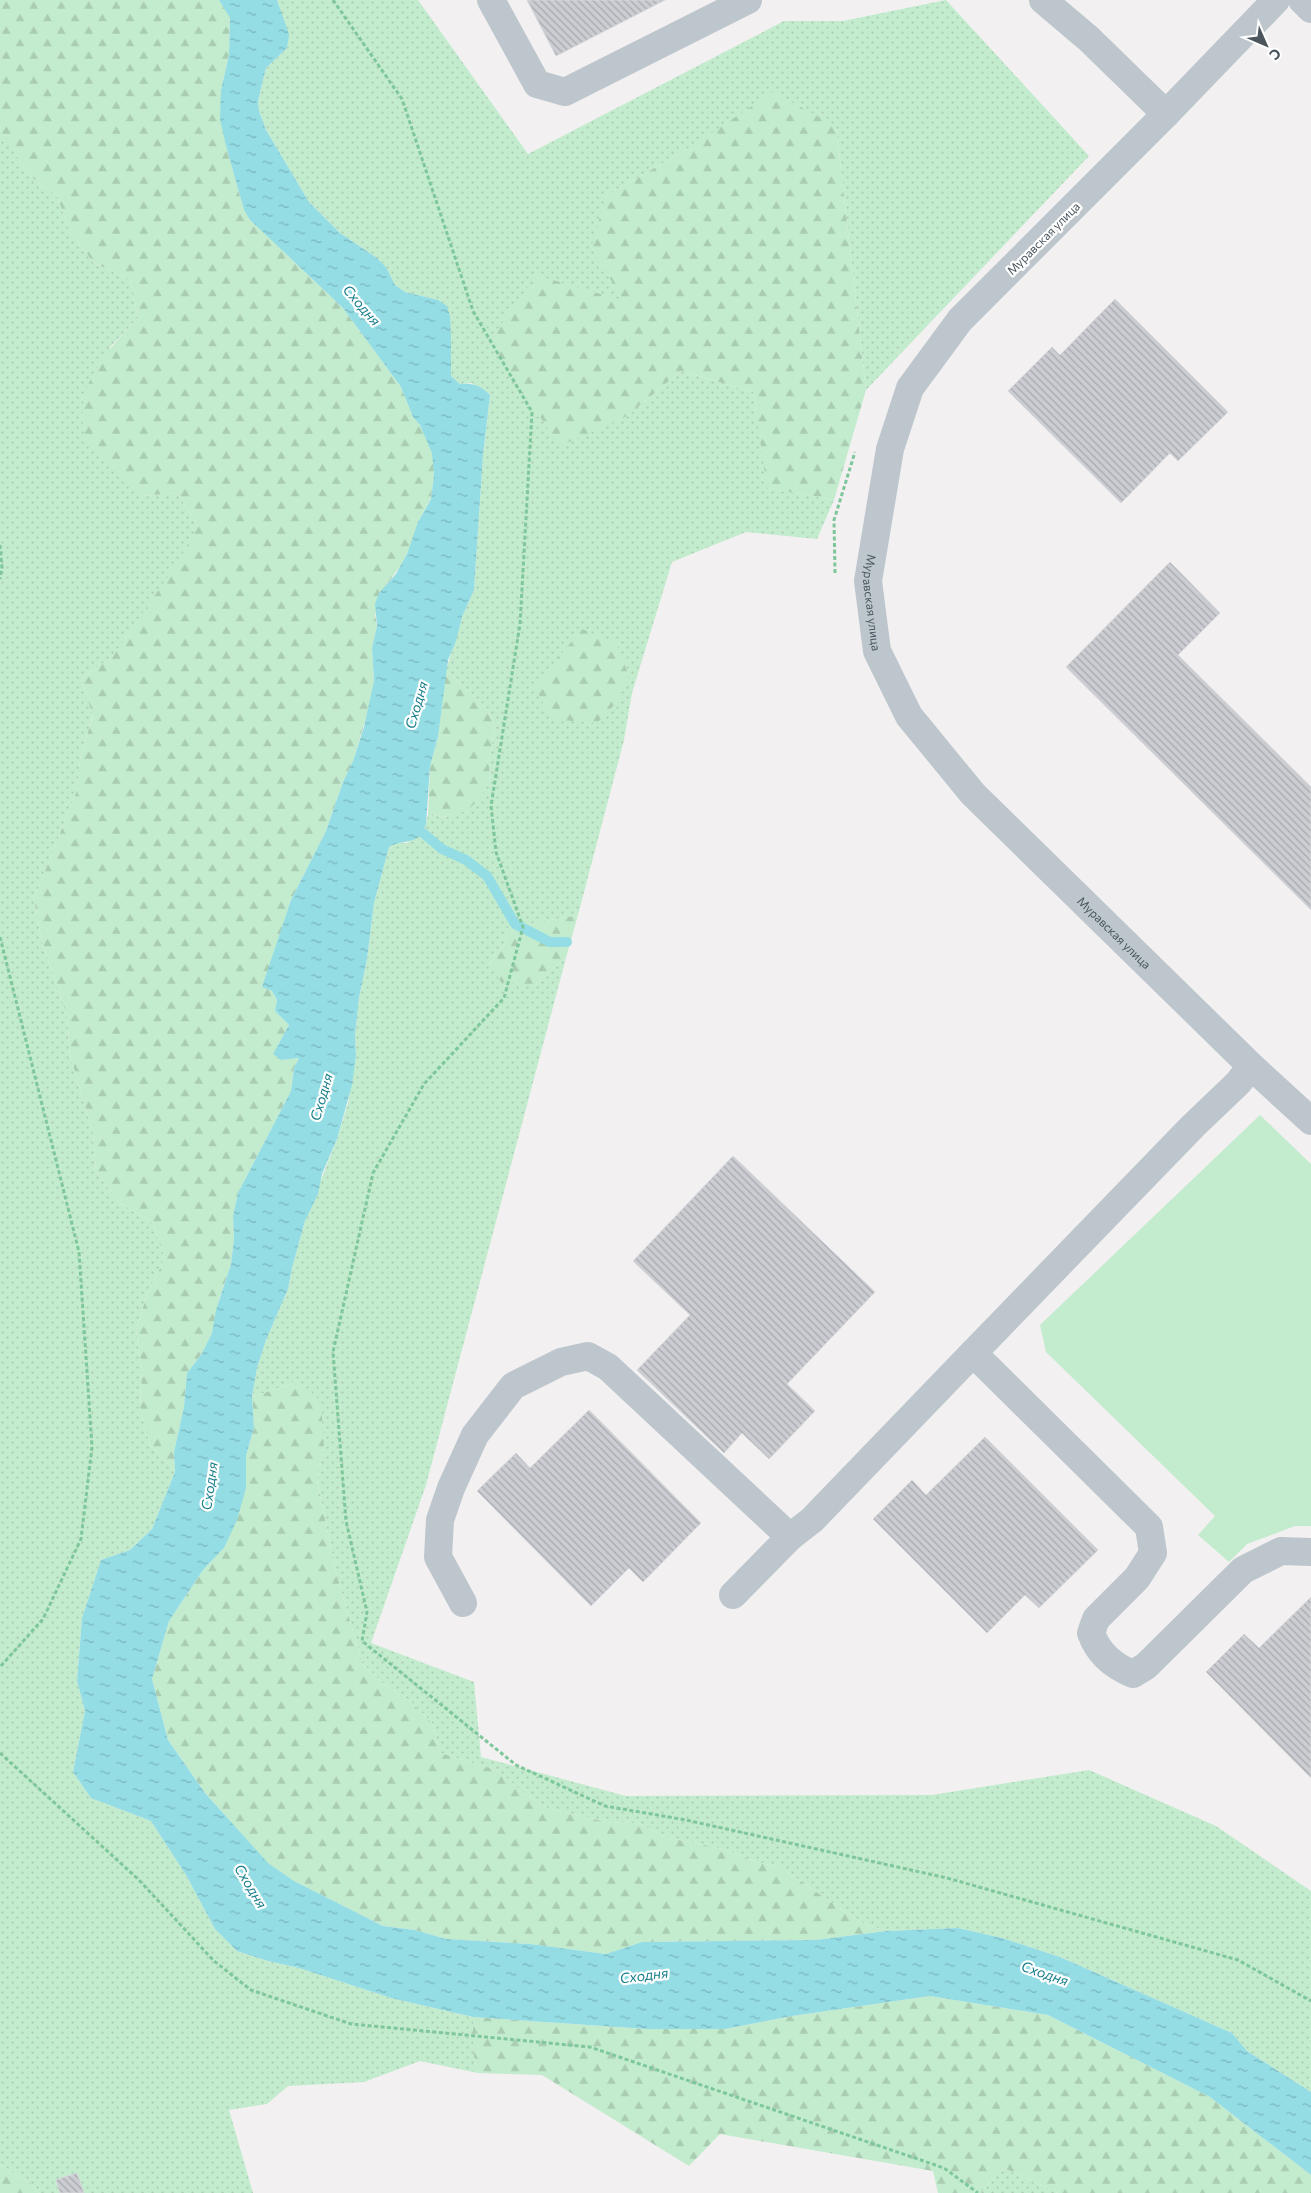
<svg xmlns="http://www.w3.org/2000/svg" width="1311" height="2193" font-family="Commissioner,sans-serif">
<defs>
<pattern id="grass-dots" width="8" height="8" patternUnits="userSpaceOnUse" patternTransform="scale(1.25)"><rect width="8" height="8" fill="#c3ecce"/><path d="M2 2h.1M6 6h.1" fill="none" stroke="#a9ccb3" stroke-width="1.8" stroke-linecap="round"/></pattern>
<pattern id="forest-firs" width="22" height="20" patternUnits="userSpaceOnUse" patternTransform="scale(1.25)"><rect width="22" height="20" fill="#c3ecce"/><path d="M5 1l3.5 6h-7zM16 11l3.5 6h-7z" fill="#a9ccb3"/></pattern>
<pattern id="water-ripples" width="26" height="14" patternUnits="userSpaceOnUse" patternTransform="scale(1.25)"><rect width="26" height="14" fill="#94dde5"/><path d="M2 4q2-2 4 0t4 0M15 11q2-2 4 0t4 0" fill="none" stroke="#7bb6bd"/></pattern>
<pattern id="building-back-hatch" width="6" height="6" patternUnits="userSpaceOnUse" patternTransform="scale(1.25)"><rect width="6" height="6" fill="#cbcdd2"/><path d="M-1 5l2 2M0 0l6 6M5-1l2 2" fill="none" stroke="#a7a9ae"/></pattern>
</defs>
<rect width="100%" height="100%" fill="#f2f0f1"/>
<path fill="url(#grass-dots)" d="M277,0H418L528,154L784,21H843L946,0L1089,156L866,390L836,126L689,148L606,196L625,301L627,416L681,371L753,392L768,488L834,500L817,539L746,532L672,562L632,693L624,740L578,915L507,928L506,941L489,964L535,986L556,965L566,958L426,1485L371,1643L474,1682L481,1757L626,1796L932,1795L1089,1770L1216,1826L1311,1891V2092L1247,2051L1232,2033L1060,1957L1002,1938L958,1928L886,1931L858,1921L782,1868L753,1861L724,1849L665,1837L638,1823L606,1822L547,1808L522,1792L499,1771L440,1753L433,1724L411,1702L385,1685L362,1663L336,1572L317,1480L324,1448L297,1380L288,1385L252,1397L257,1368L266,1340L288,1289L292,1268L305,1221L337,1139L348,1103L356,1056L355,1036L359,998L367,959L374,903L389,847L397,842L407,843L423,833L428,815L449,817L490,781L489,762L495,725L486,707L446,670L462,617L474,590L483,455L490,395L472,383L460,384L451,376L450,316L438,300L405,292L395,285L386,267L377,258L340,233L309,202L266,130L259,111L258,101L266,68L287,48L288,34Z
M0,131L8,138L26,173L57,196L70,232L94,263L130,279L138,318L110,347L140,496L177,493L198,525L181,559L113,656L81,679L93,715L81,754L76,793L34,899L41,938L67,1016L70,1055L93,1133L96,1172L120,1203L152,1222L165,1258L148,1292L136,1330L142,1369L140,1407L150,1444L175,1472L152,1529L130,1550L101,1560L82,1618L77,1681L85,1711L73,1772L91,1798L151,1821L186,1875L215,1929L237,1951L268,1961L299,1968L391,1998L473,2017V2052L478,2073L420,2061L364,2082L288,2086L267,2104L229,2110L253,2193H39L32,2184L0,2165Z
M1004,2168L1058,2193H980Z"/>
<path fill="url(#forest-firs)" d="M0,0H219L230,17L229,55L221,90L226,146L244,210L250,220L343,308L401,387L413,417L420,425L433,453L434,475L431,498L418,522L416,534L402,564L387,584L375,615L377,626L372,648L374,681L370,705L353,761L343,782L326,831L291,900L263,987L272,991L277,1000L275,1011L289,1025L285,1035L278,1044L281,1060L299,1058L294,1068L291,1091L238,1193L233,1216L234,1239L231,1264L219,1300L212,1333L201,1355L187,1373L184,1407L174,1452L175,1472L150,1444L140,1407L142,1369L136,1330L148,1292L165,1258L152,1222L120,1203L96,1172L93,1133L70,1055L67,1016L41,938L34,899L76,793L81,754L93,716L81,679L113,656L180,559L198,525L177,493L140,496L85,443C84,430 81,415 83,403C89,369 115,342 138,318L130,279L94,263L70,232L57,196L26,173L8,139L0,131Z
M773,92L836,126L866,390L834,500L767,488L753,392L681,371L627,416L560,446L489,342L536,275L624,301L591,248L606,196L689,148Z
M582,629L616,643L629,676L617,702L597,723L550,719L535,686Z
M446,670L486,707L495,725L489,762L490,781L481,797L468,810L449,817L428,815L430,766L438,737Z
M578,915L566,958L556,965L535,986L501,982L489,964L506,941L507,928Z
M297,1380L321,1401L324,1448L317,1480L336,1572L362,1663L385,1685L411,1702L433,1724L440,1753L499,1771L522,1792L547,1808L606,1822L638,1823L665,1837L724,1849L753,1861L782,1868L858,1921L886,1931L816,1940L642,1942L606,1954L530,1944L446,1939L415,1930L383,1926L294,1881L267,1863L205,1793L168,1740L152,1679L169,1621L203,1570L224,1548L246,1488V1456L254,1427L252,1397L288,1385Z
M930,1996L1048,2015L1210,2097L1311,2175V2193H1058L1004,2168L980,2193H938L933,2171L720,2134L689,2166L542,2075L478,2073L473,2052V2017L647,2029H725L792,2016Z
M0,2165L32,2184L39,2193H0Z"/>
<path fill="#c3ecce" d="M1260,1115L1311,1164V1526H1295L1247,1544L1229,1562L1198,1535L1215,1516L1046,1352L1040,1325Z"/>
<path fill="url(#water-ripples)" d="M219,0H277L289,34L287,48L266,68L258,101L259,111L266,130L309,202L340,233L377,258L386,267L395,285L405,292L438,300L447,306L450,316L451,335V376L460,384C473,383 480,385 490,395L483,455L474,590L462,617L456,641L448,660L438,737L430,766L426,824C417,848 406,837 389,847L374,903L367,959L359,998L355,1036L356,1056L352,1085L337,1139L322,1174L318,1194L305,1221L292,1268L288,1289L266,1340L257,1368L252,1397L254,1427L246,1456V1488L237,1520L224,1548L203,1570L169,1621L152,1679L168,1740L205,1793L268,1863L294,1881L383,1926L415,1930L446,1939L530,1944L606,1954L642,1942L816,1940L886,1931L958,1928L1002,1938L1060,1957L1232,2033L1247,2051L1311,2092V2175L1210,2097L1048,2015L930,1996L792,2016L725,2029H647L473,2017L391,1998L299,1968L268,1961L237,1951L215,1929L186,1875L151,1821L91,1798L73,1772L85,1711L77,1681L82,1618L101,1560L130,1550L152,1529L175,1472L174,1452L184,1407L187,1373L201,1355L212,1333L216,1310L231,1264L234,1239L233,1216L238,1193L291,1091L294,1068L299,1058L281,1060L273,1054L289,1025L275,1011L277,1000L272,991L262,987L291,900L326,831L343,782L353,761L364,727L374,681L372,648L377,626L375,604L379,593L396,574L407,554L418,522L431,499L434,475L432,453L420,425L413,417L401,387L343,308L250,220L244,210L226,146L220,119L221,90L229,55L230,18Z"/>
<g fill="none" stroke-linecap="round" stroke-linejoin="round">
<path stroke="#94dde5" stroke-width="10" d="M412,828L423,833L442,849L466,860L487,876L515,924L550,942H567"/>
</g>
<path fill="url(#building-back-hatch)" stroke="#d5d7db" d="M527,0H665L556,56Z
M1115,299L1228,412L1178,461L1170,453L1121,503L1008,391L1052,347L1060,355Z
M1170,562L1220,613L1178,655L1311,787V910L1066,667Z
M733,1156L875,1292L787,1384L815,1411L769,1459L742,1433L724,1453L637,1370L690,1315L633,1261Z
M589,1410L701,1523L643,1582L629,1568L591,1606L477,1491L516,1453L530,1468Z
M985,1437L1098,1550L1039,1608L1025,1595L987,1633L873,1519L912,1480L926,1495Z
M1311,1597V1778L1206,1672L1244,1634L1259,1648Z
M77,2173L84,2193H60L56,2180Z"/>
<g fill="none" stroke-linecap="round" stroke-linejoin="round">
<path stroke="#7ec79b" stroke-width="3" stroke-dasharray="4 2.5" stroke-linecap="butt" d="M333,0L402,99L473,311L532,412L520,624L491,806L496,852L523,927L504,998L424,1084L373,1173L333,1352L346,1521L367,1612L362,1641L516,1765L605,1806L686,1820L947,1878L1238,1960L1311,2001
M0,545L2,568L0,579
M835,573L834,520L855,452
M0,937L79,1252L92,1447L81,1539L43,1619L0,1667
M0,1753L139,1880L214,1961L251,1990L351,2024L590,2047L944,2168L978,2193"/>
<g stroke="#bdc6cc" stroke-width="28">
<path d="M491,0L537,84L565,92L748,0"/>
<path d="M1043,0L1089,39L1166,114"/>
<path id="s1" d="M1276,0L1166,114L960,320L910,388L890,449L868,581L877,651L909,716L973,794L1251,1066L1311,1121"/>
<path d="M1302,0L1311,9"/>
<path d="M1251,1066L1238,1083L1193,1126L973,1353L1149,1527L1153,1553L1137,1578L1096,1619L1091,1633C1098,1653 1113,1666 1133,1674L1146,1666L1243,1570L1281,1551L1311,1552"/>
<path d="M733,1595L790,1537"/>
<path d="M463,1603L438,1557L440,1520L451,1488L475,1435L513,1386L561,1362L588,1356L608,1367L790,1537L812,1520L973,1353"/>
</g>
</g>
<g text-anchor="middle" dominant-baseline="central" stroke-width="4.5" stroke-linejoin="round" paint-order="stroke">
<g font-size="12" fill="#4a555c" stroke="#fff">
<text transform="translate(1043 238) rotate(-45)">Муравская улица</text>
<text stroke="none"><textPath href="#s1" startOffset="754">Муравская улица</textPath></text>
<text stroke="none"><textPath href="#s1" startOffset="1174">Муравская улица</textPath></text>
</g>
<g font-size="14" font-style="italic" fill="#187f8b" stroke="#fff">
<text transform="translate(362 305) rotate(49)">Сходня</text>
<text transform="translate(416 705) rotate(-74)">Сходня</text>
<text transform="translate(321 1097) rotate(-74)">Сходня</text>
<text transform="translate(209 1486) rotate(-82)">Сходня</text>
<text transform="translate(251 1886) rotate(59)">Сходня</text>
<text transform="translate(1045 1973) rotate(19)">Сходня</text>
<text transform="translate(644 1975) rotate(-7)">Сходня</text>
</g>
</g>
<g transform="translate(1266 45) rotate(135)" stroke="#ffffff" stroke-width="4" paint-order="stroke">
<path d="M0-4L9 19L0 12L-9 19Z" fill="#4a555c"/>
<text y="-8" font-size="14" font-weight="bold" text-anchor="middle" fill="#4a555c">С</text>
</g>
</svg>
